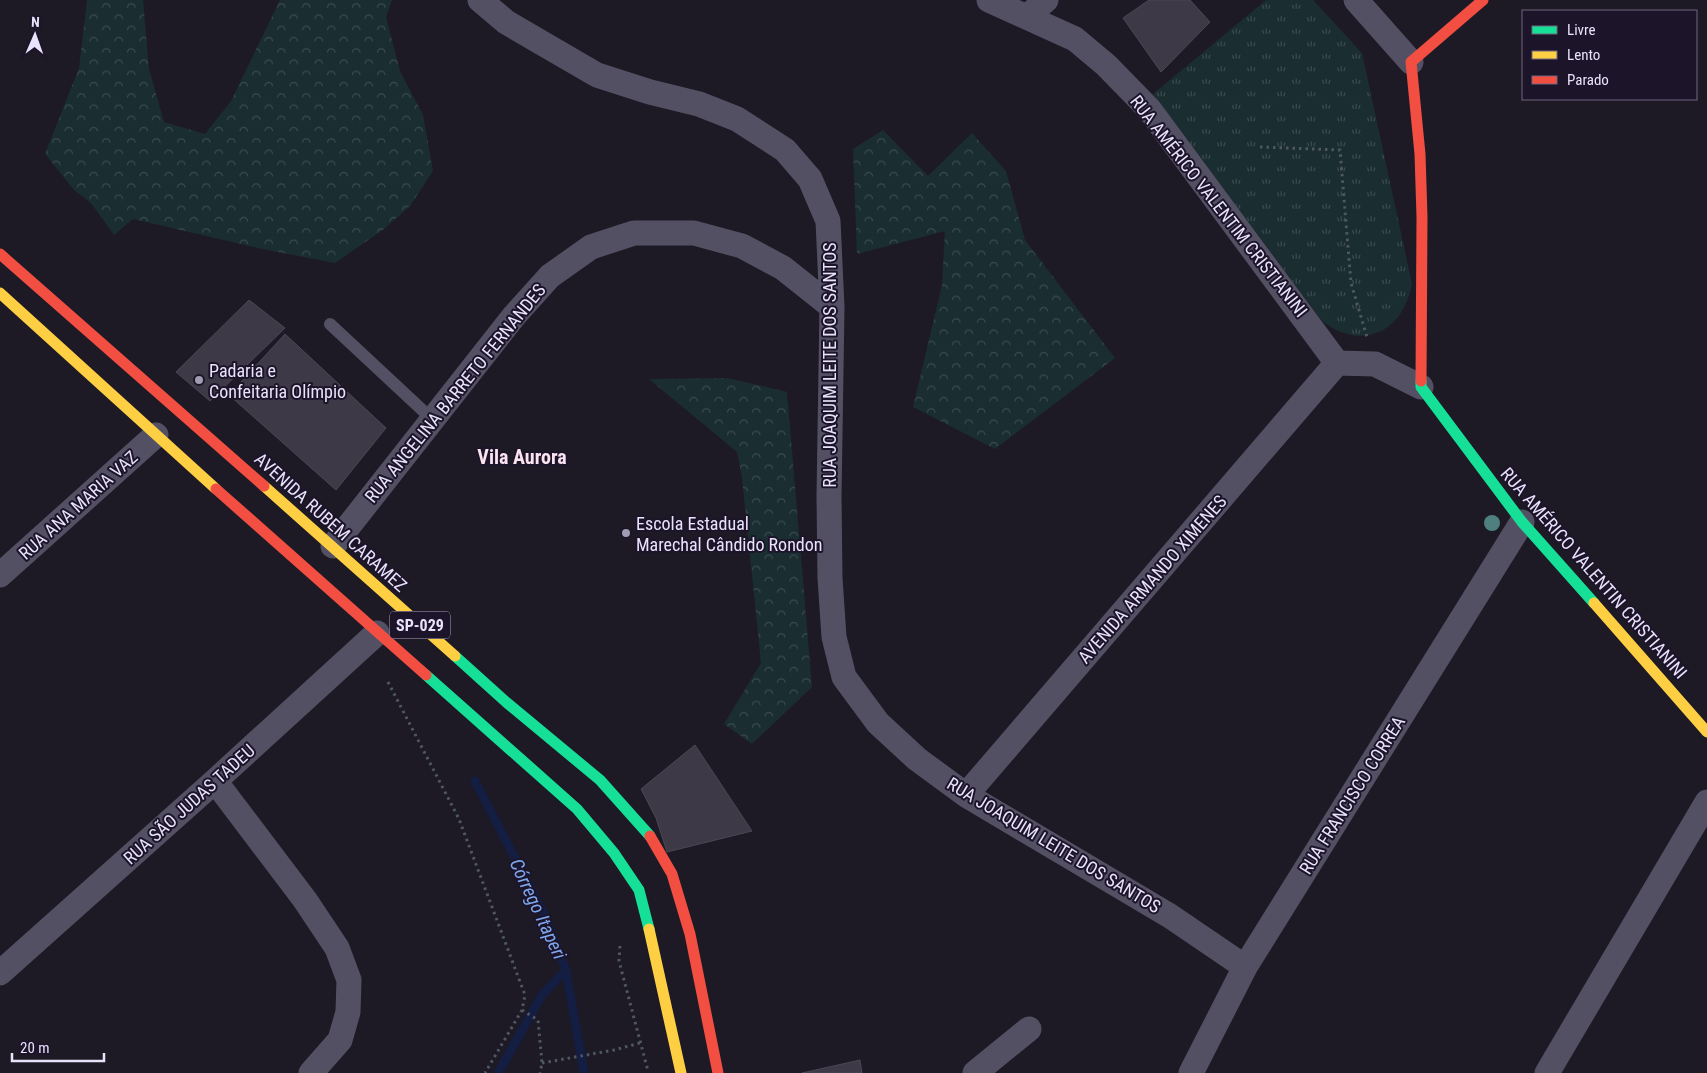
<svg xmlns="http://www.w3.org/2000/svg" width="1707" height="1073" font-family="'Roboto Condensed',sans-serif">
<defs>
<pattern id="forest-crowns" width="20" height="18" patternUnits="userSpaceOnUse" patternTransform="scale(1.25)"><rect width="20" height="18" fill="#1a2d31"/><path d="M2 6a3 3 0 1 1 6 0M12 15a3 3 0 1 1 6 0" fill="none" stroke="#3b4b50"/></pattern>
<pattern id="park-tufts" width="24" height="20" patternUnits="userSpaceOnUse" patternTransform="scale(1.25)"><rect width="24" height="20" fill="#1a2d31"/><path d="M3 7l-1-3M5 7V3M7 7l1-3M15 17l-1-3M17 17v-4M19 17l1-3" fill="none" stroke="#3b4b50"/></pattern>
</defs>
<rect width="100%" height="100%" fill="#1d1a25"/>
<path fill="url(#forest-crowns)" d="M87,0H143L149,69L164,122L205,134L231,101L280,0H392L386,17L400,71L423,115L433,171L410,206L384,229L335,263L267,250L133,219L114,235L91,203L74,190L45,154L79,68Z
M883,130L928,176L972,133L1006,171L1025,240L1115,358L995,449L913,407L942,285L945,231L857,254L853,149Z
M728,378L787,392L812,687L752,744L724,724L761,663L742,478L737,452L649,379Z"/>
<path fill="url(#park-tufts)" d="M1266,0H1313L1362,53L1412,284C1403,332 1362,352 1322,321L1153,94Z"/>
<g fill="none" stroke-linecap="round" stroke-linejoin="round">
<path stroke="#141d42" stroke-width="9" d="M475,781L546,918L566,970L584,1073
M498,1073L542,995L566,970"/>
</g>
<path fill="#3d3946" stroke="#4c4657" d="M1149,0H1190L1210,22L1161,72L1123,18Z
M249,300L285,328L210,401L176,372Z
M285,334L386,428L336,490L229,395Z
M695,745L752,831L667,852L656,818L641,789Z
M860,1060L862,1073H802Z"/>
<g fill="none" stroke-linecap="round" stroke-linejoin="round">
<path stroke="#4f5765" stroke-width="3" stroke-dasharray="2.5 4" stroke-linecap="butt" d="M1260,147L1340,150L1351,283L1367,337
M388,682L459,819L525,995L522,1010L485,1073
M620,946L619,961L648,1071
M522,1010L538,1020L542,1063L540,1073
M542,1063L614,1050L640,1043"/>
<path stroke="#545064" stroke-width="12" d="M330,324L433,420"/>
<path stroke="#545064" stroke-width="25" d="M480,0L506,22L597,75L650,92L699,104L737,119L785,150L810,179L828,221L832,307L829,496L830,578L834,637L844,677L878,723L917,759L966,795L1170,916L1245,967
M989,0L1075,39L1106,65L1149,109L1337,363L1375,364L1421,387
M1356,0L1411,62
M1028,16L1046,0
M333,546L514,316L550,276L591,247L634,233H694L742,246L783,268L832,307
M0,575L156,435
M215,781L305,900L337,948L349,980L348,1012L340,1040L311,1073
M966,795L1337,363
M0,973L215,781L377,633
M975,1073L1029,1029
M1191,1073L1245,967L1522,522
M1547,1073L1707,802"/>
<path stroke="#16e098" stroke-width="11" d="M1421,381V387L1522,522L1594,603
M455,656L506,702L600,780L650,836
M426,675L577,809L614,853L639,890L649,929"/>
<path stroke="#ffcf43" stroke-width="11" d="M0,293L216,489
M264,486L455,656
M1594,603L1707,732
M649,929L681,1073"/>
<path stroke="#f24e42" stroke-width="11" d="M0,254L264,486
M1421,381L1422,217L1420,154L1411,62L1483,0
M216,489L426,675
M650,836L672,874L690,934L718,1073"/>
</g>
<circle fill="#4e8080" cx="1492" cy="523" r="8"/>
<g fill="#a29cb0" stroke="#1c152a" stroke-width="2">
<circle cx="199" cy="380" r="5"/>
<circle cx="626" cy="533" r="5"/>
</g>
<g text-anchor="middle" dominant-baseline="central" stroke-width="4" stroke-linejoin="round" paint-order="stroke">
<rect fill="#1c152a" stroke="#aca4bc" stroke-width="1" x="390" y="611.5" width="60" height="27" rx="4"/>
<g font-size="16" font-weight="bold" fill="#e9e2fb">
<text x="420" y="625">SP-029</text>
</g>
<g font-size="18" fill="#e9e2fb" stroke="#1c152a">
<text transform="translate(1219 206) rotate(52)">RUA AMÉRICO VALENTIM CRISTIANINI</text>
<text transform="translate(829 365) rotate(-90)">RUA JOAQUIM LEITE DOS SANTOS</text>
<text transform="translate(455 393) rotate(-51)">RUA ANGELINA BARRETO FERNANDES</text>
<text transform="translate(78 505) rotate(-42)">RUA ANA MARIA VAZ</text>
<text transform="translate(331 522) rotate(42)">AVENIDA RUBEM CARAMEZ</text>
<text transform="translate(1594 573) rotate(49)">RUA AMÉRICO VALENTIN CRISTIANINI</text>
<text transform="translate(1152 579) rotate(-49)">AVENIDA ARMANDO XIMENES</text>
<text transform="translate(1352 795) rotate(-58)">RUA FRANCISCO CORREA</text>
<text transform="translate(189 804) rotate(-42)">RUA SÃO JUDAS TADEU</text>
<text transform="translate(1054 845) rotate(31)">RUA JOAQUIM LEITE DOS SANTOS</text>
</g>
<g font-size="18" fill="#e9e2fb" stroke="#1c152a" text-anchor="start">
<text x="209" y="370">Padaria e<tspan x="209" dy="21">Confeitaria Olímpio</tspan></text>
<text x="636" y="523">Escola Estadual<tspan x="636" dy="21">Marechal Cândido Rondon</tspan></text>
</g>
<g font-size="19" font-style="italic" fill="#7ea7ed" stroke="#1c152a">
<text transform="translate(538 909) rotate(65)">Córrego Itaperi</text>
</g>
<g font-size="20" font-weight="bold" fill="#fbe4ef" stroke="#1c152a">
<text x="522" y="457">Vila Aurora</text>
</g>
</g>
<rect x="1522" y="10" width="175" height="90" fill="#1c152a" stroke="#6e677e"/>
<rect x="1532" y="26" width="25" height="8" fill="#16e098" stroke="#6e677e"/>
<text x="1567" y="35" font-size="15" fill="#e9e2fb">Livre</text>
<rect x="1532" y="51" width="25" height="8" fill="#ffcf43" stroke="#6e677e"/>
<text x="1567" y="60" font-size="15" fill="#e9e2fb">Lento</text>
<rect x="1532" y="76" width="25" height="8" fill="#f24e42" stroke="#6e677e"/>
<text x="1567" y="85" font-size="15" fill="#e9e2fb">Parado</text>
<g transform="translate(35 35) rotate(2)" stroke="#1c152a" stroke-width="4" paint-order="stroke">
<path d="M0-4L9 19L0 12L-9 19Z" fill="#e9e2fb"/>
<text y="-8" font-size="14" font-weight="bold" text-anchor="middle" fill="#e9e2fb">N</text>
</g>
<path d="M12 1053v8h92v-8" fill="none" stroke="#e9e2fb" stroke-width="2.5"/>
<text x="20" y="1053" font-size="15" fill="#e9e2fb" stroke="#1c152a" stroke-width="4" paint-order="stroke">20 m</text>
</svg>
